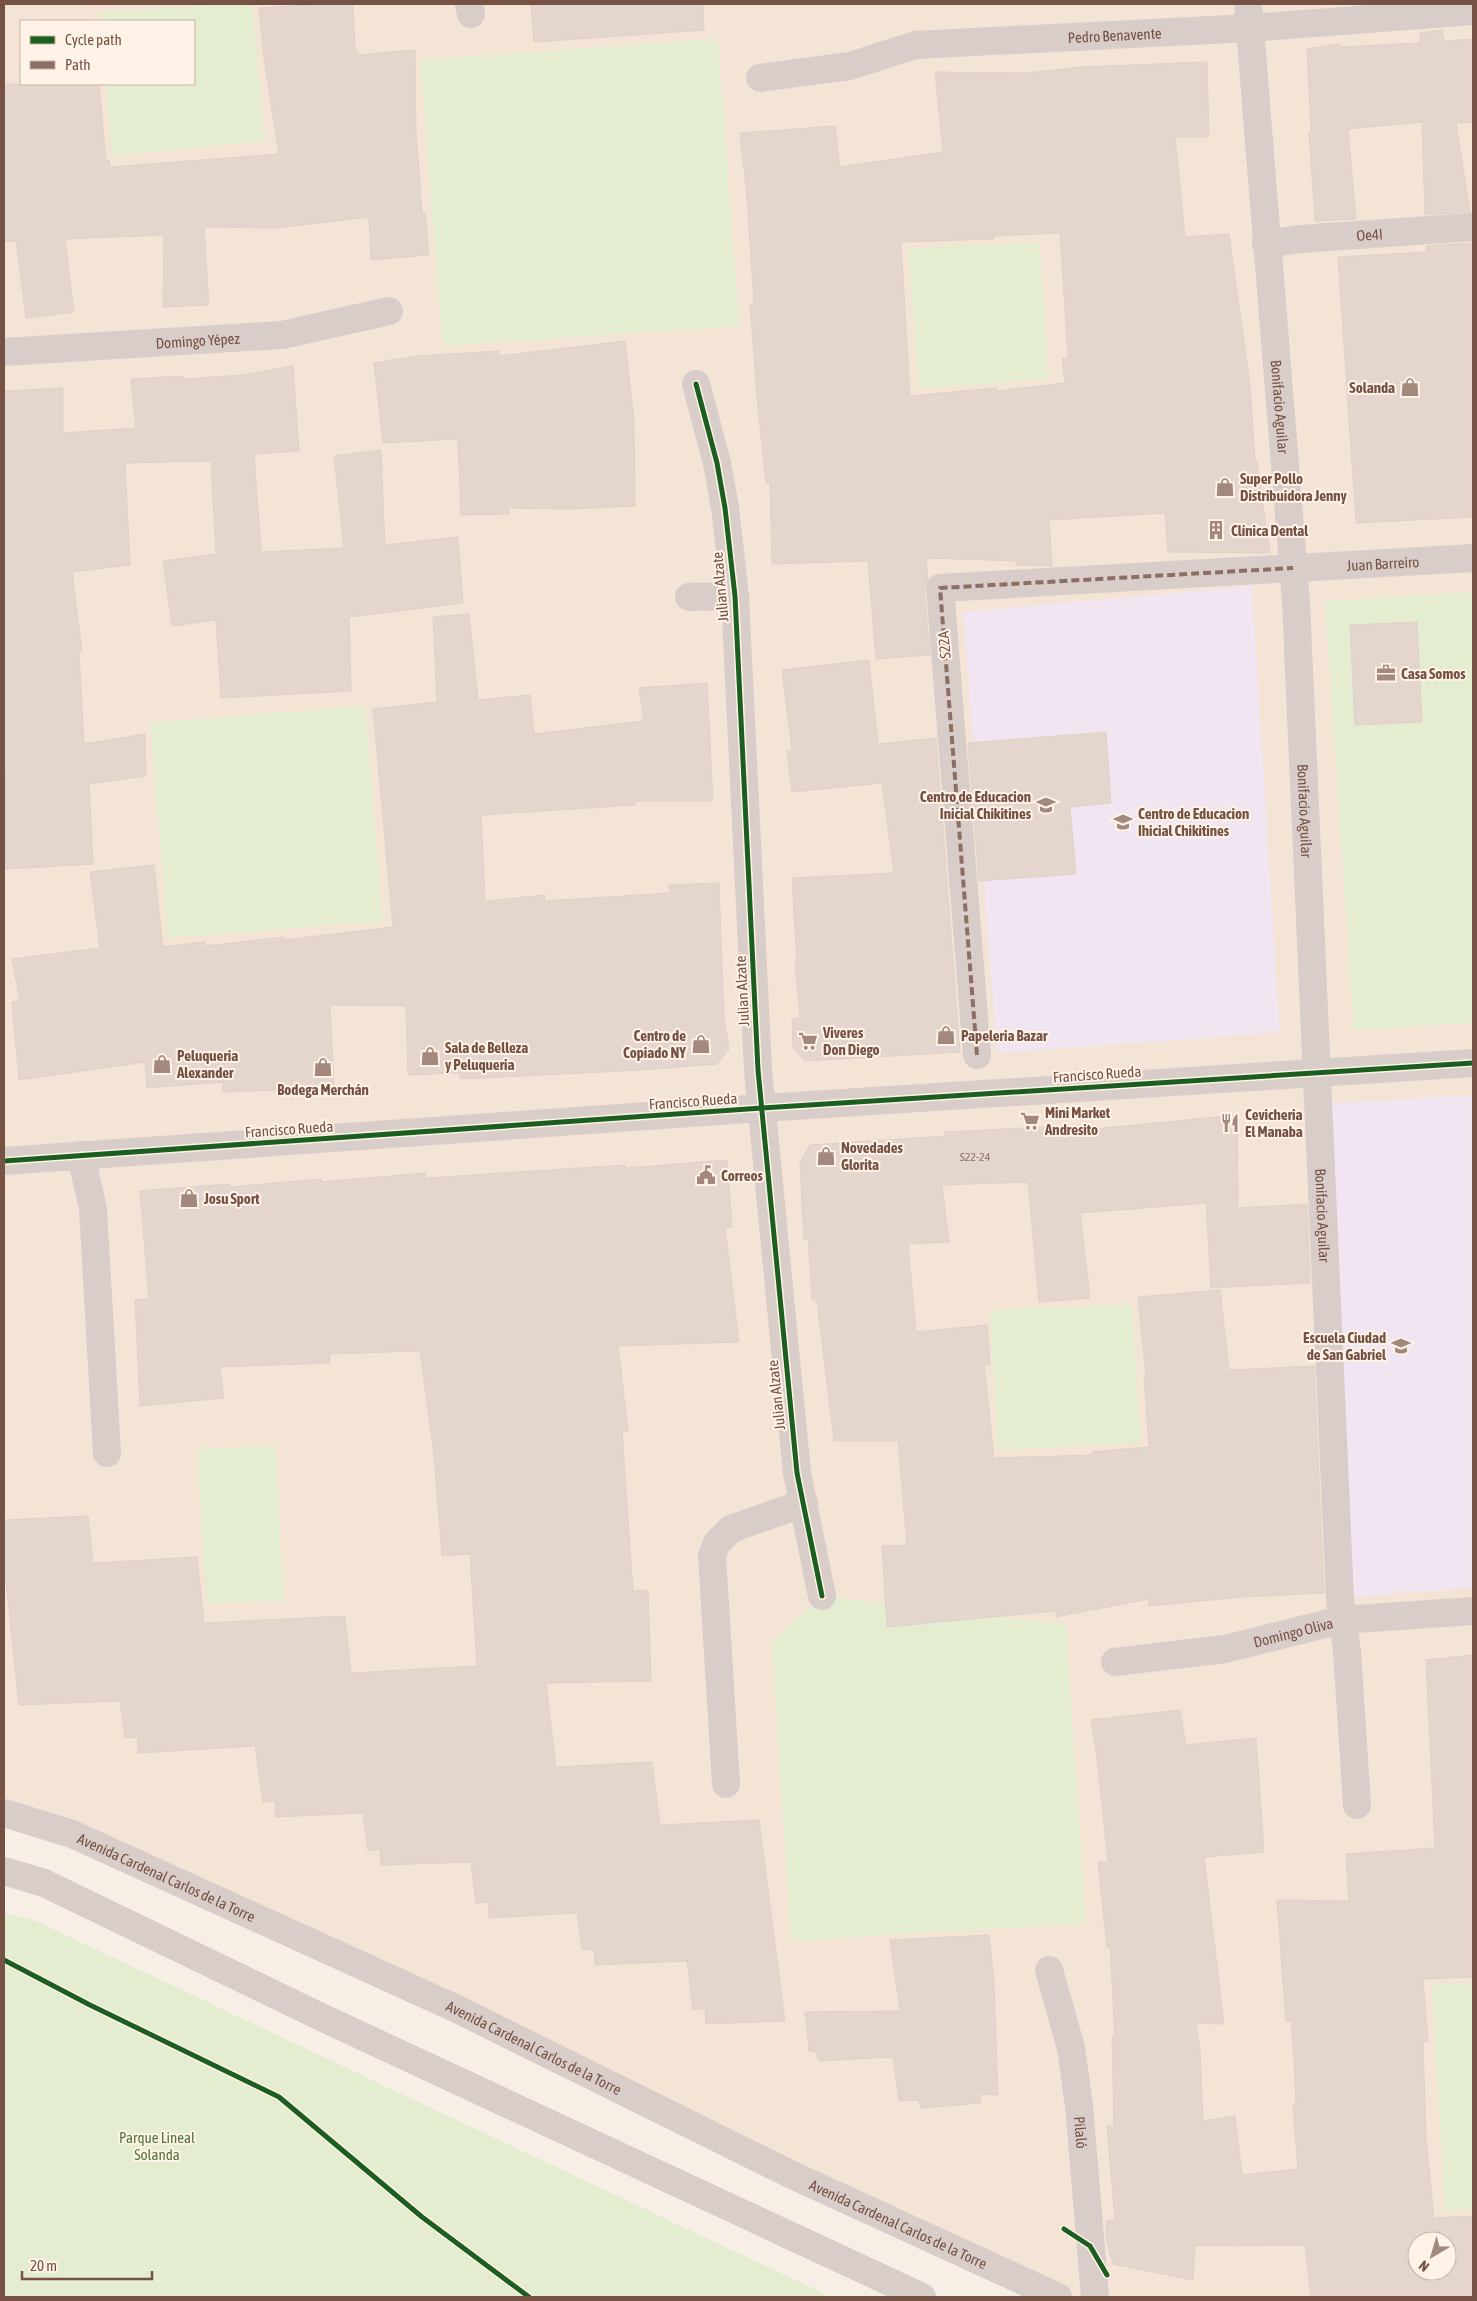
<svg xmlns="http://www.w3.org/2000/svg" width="1477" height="2301" font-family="'Asap Condensed',sans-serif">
<rect width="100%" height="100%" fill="#f7efe6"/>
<path fill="#f3e4d5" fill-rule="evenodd" d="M4,4H1473V2297H1023L994,2266L4,1817ZM21,21H194V84H21ZM1417,2241H1447V2271H1417Z"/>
<path fill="#f1e5f1" d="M1252,586L1280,1033L997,1053L963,612Z
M1473,1095V1587L1340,1599L1317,1104Z"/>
<path fill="#e4edcf" d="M223,4H252L265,141L112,155L106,84H194V21H100L99,12Z
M718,39L739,326L443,346L420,60Z
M1040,242L1048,379L919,389L908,248Z
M1473,592V1023L1354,1030L1325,601Z
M365,706L383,921L168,938L150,723Z
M1132,1304L1140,1443L998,1450L990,1310Z
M275,1446L284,1601L207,1603L197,1449Z
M822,1596L1066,1624L1086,1923L791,1941L772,1642Z
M4,1913L36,1921L831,2297H4Z
M1473,1983V2209L1445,2211L1432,1985Z"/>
<path fill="#e4d6cd" stroke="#e0d1c8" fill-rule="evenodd" d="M322,4H353L355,50L358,49V55L415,50L416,132L422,214H425L429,255L371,260L369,217L276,228L204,227L209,305L163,307L164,235L65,239L74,312L26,318L16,241L4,242V84H99L106,161L109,160L110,167L279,154L264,59L259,8Z
M531,4H703L704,30L534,42Z
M1442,30L1444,41L1473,39V122L1456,123L1470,212L1425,215L1422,122L1348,129L1356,219L1315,221L1309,132L1311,131L1307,49L1340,44L1341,47L1420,43V33Z
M1207,62L1209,137H1175L1185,237L1229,234L1250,385L1255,461H1257L1270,553L1168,552L1165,513L1049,520L1052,566L1017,565V561L926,558L928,579L924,589L930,655L876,659L868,561L772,564L770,482L766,483L758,408L750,304H754L747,197L740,133L835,126L840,167L943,152L935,72L1028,73L1081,67ZM1060,233L1068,358H1062L1065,383L996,391V388L910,396L901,242L994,239V236Z
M1473,243V517L1356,523L1338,257L1426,252V246Z
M625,341L634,421L635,506L568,509L508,508L509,514L461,515L458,439L383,443L374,363L417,356L499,351V356Z
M293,366L299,451L254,454L261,552L344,548L334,456L381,450L385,545L458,537L463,603L349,617L351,691L221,698L216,620L172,626L163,561L216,554L211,461L125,463L130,565L72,572L82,652H79L84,744L145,734L146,776L89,784L93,864L5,869L4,391L63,388V433L136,428L131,379L183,376V379L243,375Z
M469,614L478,700L530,695L534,734L644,721L639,688L707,683L713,801H634L635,805L481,815L485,900L488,901L544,895L545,901L670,893L669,885L719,883L724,1018L729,1049L717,1064L643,1070L460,1079V1073L408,1075L406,1006L330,1005L334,1088L223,1092V1082L147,1088L145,1062L19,1080L12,1002L20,1001L12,959L100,948L90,872L154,865L163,947L205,942V946L284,937V940L393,927L373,709L437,702L433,617Z
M1417,622L1422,722L1355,725L1350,625Z
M869,660L878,744L936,738L960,1052L805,1061L793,1047L792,1019L800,1018L795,962H797L792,878L894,873L882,783L792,792L787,751L792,750L782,670Z
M1106,732L1111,803L1070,807L1076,874L979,881L968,743Z
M1237,1115L1238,1208L1307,1204L1310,1283L1211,1288L1206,1203L1080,1213L1090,1298L1039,1302L1028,1182L942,1185L949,1242L908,1244L916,1332L987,1325L990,1365H984L994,1458L1092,1455V1452L1149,1447L1144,1376L1146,1375L1138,1297L1220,1290L1229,1370L1314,1366L1324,1593L1242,1597L1149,1606L1148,1599L1056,1617V1611L887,1627L882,1546L907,1545L898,1441H834L817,1300H812L808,1239L804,1240L800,1162L810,1145L945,1136V1132L1084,1125V1130Z
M727,1160L732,1227L725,1228L739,1342L618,1346L628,1431H622L633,1591L648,1590L651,1681L546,1683L556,1767L652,1762L660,1825L759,1820L785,2021L706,2024L705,2008L693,2010L687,1961L595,1965L594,1949L582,1950L577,1913L489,1918L488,1902L476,1903L471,1862L381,1865L380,1849L368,1851L363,1813L275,1817V1801L263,1802L255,1746L138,1753V1737L125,1738L120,1701L19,1705L6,1581H4V1520L88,1516L93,1563L197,1557L204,1623L345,1616L351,1673L477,1666L470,1554L442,1556L434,1455L420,1351L329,1354L330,1363L220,1367L224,1398L140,1406L135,1300L149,1299L140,1191L229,1184L230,1187L321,1179V1182L426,1173V1178L625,1165L626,1168Z
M1473,1655V1977L1423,1979L1428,2042H1423L1426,2138L1434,2218L1473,2216V2297H1311L1305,2245L1195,2246L1193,2280L1113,2264L1106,2240L1107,2220H1115L1107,2126H1114L1112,2036H1115L1110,1947H1107L1098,1862H1108L1096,1750L1091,1720L1180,1710L1186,1745L1256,1738L1264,1852L1204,1857L1224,2024L1196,2023L1200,2051L1203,2121L1235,2116L1242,2175L1298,2169L1293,2106L1296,2105L1294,2057L1291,2021L1286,2022L1277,1900L1349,1901L1346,1854L1435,1848L1426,1660ZM1417,2241H1447V2271H1417Z
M989,1935L994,1982L998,2095L981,2094L980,2103L921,2108L919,2100L899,2101L893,2057L819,2061L816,2052L809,2051L805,2012L900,2011L890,1940Z"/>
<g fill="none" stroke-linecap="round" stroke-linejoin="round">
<g stroke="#d8cdc8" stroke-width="28">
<path d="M469,4L471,14"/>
<path id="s1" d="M1248,4L1296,602L1340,1599L1347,1651L1357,1805"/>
<path id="s2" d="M760,78L850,66L915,45L1250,28L1473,11"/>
<path id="s3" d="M1266,244L1300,239L1473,227"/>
<path id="s4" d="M4,352L282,335L389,311"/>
<path d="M696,384L717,463L725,508L735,596L758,1070L797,1473L822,1596"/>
<path d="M689,597L735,596"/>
<path id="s5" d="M977,1055L940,588L1473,558"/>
<path d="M81,1155L93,1209L107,1453"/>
<path d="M4,1161L762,1108L1473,1063"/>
<path id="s6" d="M1115,1662L1225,1649L1341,1620L1473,1611"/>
<path d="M726,1784L712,1555L717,1543L731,1529L804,1503"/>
<path id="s7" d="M4,1813L72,1834L457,2009L790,2174L1058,2297"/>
<path d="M4,1871L44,1883L319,2016L922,2297"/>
<path id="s8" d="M1049,1970L1071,2048L1079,2106L1095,2297"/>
</g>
<path stroke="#8d6e63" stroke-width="4" stroke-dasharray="8 4" stroke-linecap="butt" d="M977,1055L940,588L1293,568"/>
<g stroke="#fff3e7" stroke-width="8">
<path id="cycleway" d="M696,384L717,463L725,508L735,596L758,1070L797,1473L822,1596
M4,1161L762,1108L1473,1063
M4,1960L90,2005L279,2097L422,2217L529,2297
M1064,2229L1090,2246L1107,2275"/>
</g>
<use href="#cycleway" stroke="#1b5e20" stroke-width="5"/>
</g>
<defs>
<g id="shop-bare" transform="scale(1.5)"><path d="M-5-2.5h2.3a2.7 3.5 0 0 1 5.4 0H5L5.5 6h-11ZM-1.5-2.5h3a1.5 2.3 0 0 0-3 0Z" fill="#a3897d" stroke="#fff3e7" stroke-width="2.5" paint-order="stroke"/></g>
<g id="building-bare" transform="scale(1.5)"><path d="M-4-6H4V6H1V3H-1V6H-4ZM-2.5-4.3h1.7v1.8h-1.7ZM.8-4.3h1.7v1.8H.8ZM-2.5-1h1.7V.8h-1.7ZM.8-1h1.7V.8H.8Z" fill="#a3897d" stroke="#fff3e7" stroke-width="2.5" paint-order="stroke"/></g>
<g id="office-bare" transform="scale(1.5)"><path d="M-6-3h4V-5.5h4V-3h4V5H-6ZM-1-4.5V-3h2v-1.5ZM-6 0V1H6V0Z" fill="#a3897d" stroke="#fff3e7" stroke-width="2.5" paint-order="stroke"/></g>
<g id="school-bare" transform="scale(1.5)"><path d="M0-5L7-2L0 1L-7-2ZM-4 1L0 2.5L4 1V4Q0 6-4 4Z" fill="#a3897d" stroke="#fff3e7" stroke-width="2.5" paint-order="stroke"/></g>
<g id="supermarket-bare" transform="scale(1.5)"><path d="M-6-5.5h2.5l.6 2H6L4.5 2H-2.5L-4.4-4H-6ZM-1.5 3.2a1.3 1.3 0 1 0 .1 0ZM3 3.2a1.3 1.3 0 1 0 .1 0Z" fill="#a3897d" stroke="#fff3e7" stroke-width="2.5" paint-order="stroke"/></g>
<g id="restaurant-bare" transform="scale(1.5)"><path d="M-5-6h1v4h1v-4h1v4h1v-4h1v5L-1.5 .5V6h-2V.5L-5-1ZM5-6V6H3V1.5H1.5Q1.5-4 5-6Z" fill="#a3897d" stroke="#fff3e7" stroke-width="2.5" paint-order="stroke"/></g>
<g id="civic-bare" transform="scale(1.5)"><path d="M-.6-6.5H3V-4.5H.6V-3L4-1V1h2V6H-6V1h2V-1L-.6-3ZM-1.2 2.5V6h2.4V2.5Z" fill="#a3897d" stroke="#fff3e7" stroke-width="2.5" paint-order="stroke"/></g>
</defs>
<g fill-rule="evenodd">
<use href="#shop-bare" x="1410" y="387"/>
<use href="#shop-bare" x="1225" y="487"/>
<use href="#building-bare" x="1216" y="530"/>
<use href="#office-bare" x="1386" y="673"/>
<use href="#school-bare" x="1046" y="805"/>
<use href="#school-bare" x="1123" y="822"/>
<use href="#shop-bare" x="946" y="1035"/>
<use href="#supermarket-bare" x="808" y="1041"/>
<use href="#shop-bare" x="701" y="1044"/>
<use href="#shop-bare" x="430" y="1056"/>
<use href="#shop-bare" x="162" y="1064"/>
<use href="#shop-bare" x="323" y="1067"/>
<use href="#supermarket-bare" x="1030" y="1121"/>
<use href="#restaurant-bare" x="1230" y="1123"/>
<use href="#shop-bare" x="826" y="1156"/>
<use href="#civic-bare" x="706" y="1175"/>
<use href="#shop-bare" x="189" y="1198"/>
<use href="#school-bare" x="1401" y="1346"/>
</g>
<g text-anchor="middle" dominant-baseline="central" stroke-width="4" stroke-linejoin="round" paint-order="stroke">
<g font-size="12" fill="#937569">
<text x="975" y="1157">S22-24</text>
</g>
<g font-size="15" fill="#765245" stroke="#fff3e7">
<text stroke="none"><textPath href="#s2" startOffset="359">Pedro Benavente</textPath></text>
<text stroke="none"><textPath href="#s3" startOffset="104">Oe4I</textPath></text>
<text stroke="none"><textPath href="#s4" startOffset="194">Domingo Yépez</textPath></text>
<text stroke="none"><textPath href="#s1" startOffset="404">Bonifacio Aguilar</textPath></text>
<text stroke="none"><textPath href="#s5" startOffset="912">Juan Barreiro</textPath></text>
<text transform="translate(720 587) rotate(-95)">Julian Alzate</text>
<text transform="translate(944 645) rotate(-95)">S22A</text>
<text stroke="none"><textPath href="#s1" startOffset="809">Bonifacio Aguilar</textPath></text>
<text transform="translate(742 991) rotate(-93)">Julian Alzate</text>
<text transform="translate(1097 1074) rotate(-4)">Francisco Rueda</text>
<text transform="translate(693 1101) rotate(-4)">Francisco Rueda</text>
<text transform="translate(289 1129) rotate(-4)">Francisco Rueda</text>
<text stroke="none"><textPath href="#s1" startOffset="1214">Bonifacio Aguilar</textPath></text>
<text transform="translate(776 1395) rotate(-96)">Julian Alzate</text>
<text stroke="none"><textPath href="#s6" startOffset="181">Domingo Oliva</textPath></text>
<text stroke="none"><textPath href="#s7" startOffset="175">Avenida Cardenal Carlos de la Torre</textPath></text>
<text stroke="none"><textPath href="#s7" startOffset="580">Avenida Cardenal Carlos de la Torre</textPath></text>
<text stroke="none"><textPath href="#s8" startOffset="166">Pilaló</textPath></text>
<text stroke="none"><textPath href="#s7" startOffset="985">Avenida Cardenal Carlos de la Torre</textPath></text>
</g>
<g font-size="15" font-weight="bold" fill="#765245" stroke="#fff3e7" text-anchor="start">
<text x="1395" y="387" text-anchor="end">Solanda</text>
<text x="1240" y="478">Super Pollo<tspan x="1240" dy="17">Distribuidora Jenny</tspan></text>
<text x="1231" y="530">Clínica Dental</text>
<text x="1401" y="673">Casa Somos</text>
<text x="1031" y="796" text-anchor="end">Centro de Educacion<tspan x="1031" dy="17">Inicial Chikitines</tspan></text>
<text x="1138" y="813">Centro de Educacion<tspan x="1138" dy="17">Ihicial Chikitines</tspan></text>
<text x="823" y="1032">Viveres<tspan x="823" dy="17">Don Diego</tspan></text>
<text x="686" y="1035" text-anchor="end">Centro de<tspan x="686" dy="17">Copiado NY</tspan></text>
<text x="961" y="1035">Papeleria Bazar</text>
<text x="445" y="1047">Sala de Belleza<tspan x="445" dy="17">y Peluqueria</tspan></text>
<text x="177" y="1055">Peluqueria<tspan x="177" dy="17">Alexander</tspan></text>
<text x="323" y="1089" text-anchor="middle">Bodega Merchán</text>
<text x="1045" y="1112">Mini Market<tspan x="1045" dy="17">Andresito</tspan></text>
<text x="1245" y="1114">Cevicheria<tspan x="1245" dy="17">El Manaba</tspan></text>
<text x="841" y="1147">Novedades<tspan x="841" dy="17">Glorita</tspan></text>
<text x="721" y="1175">Correos</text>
<text x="204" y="1198">Josu Sport</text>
<text x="1386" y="1337" text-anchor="end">Escuela Ciudad<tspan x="1386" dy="17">de San Gabriel</tspan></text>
</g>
<g font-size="15" fill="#52773a" stroke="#fff3e7">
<text x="157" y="2137">Parque Lineal<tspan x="157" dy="17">Solanda</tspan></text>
</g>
</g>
<rect width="1477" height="2301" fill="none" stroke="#765245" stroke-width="10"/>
<rect x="20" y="20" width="175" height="65" fill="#fff3e7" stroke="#c8b3a6"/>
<rect x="30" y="36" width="25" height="8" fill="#1b5e20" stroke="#c8b3a6"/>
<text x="65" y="45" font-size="15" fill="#765245">Cycle path</text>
<rect x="30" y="61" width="25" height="8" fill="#8d6e63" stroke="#c8b3a6"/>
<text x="65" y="70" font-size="15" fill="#765245">Path</text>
<g transform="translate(1432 2256) rotate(218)"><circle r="24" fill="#fff3e7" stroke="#c8b3a6"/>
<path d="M0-4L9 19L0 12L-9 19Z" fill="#a3897d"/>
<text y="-8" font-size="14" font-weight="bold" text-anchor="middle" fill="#765245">N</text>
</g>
<path d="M22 2271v8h130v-8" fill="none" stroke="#765245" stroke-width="2.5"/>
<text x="30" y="2271" font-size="15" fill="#765245" stroke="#fff3e7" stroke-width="4" paint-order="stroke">20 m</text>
</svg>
